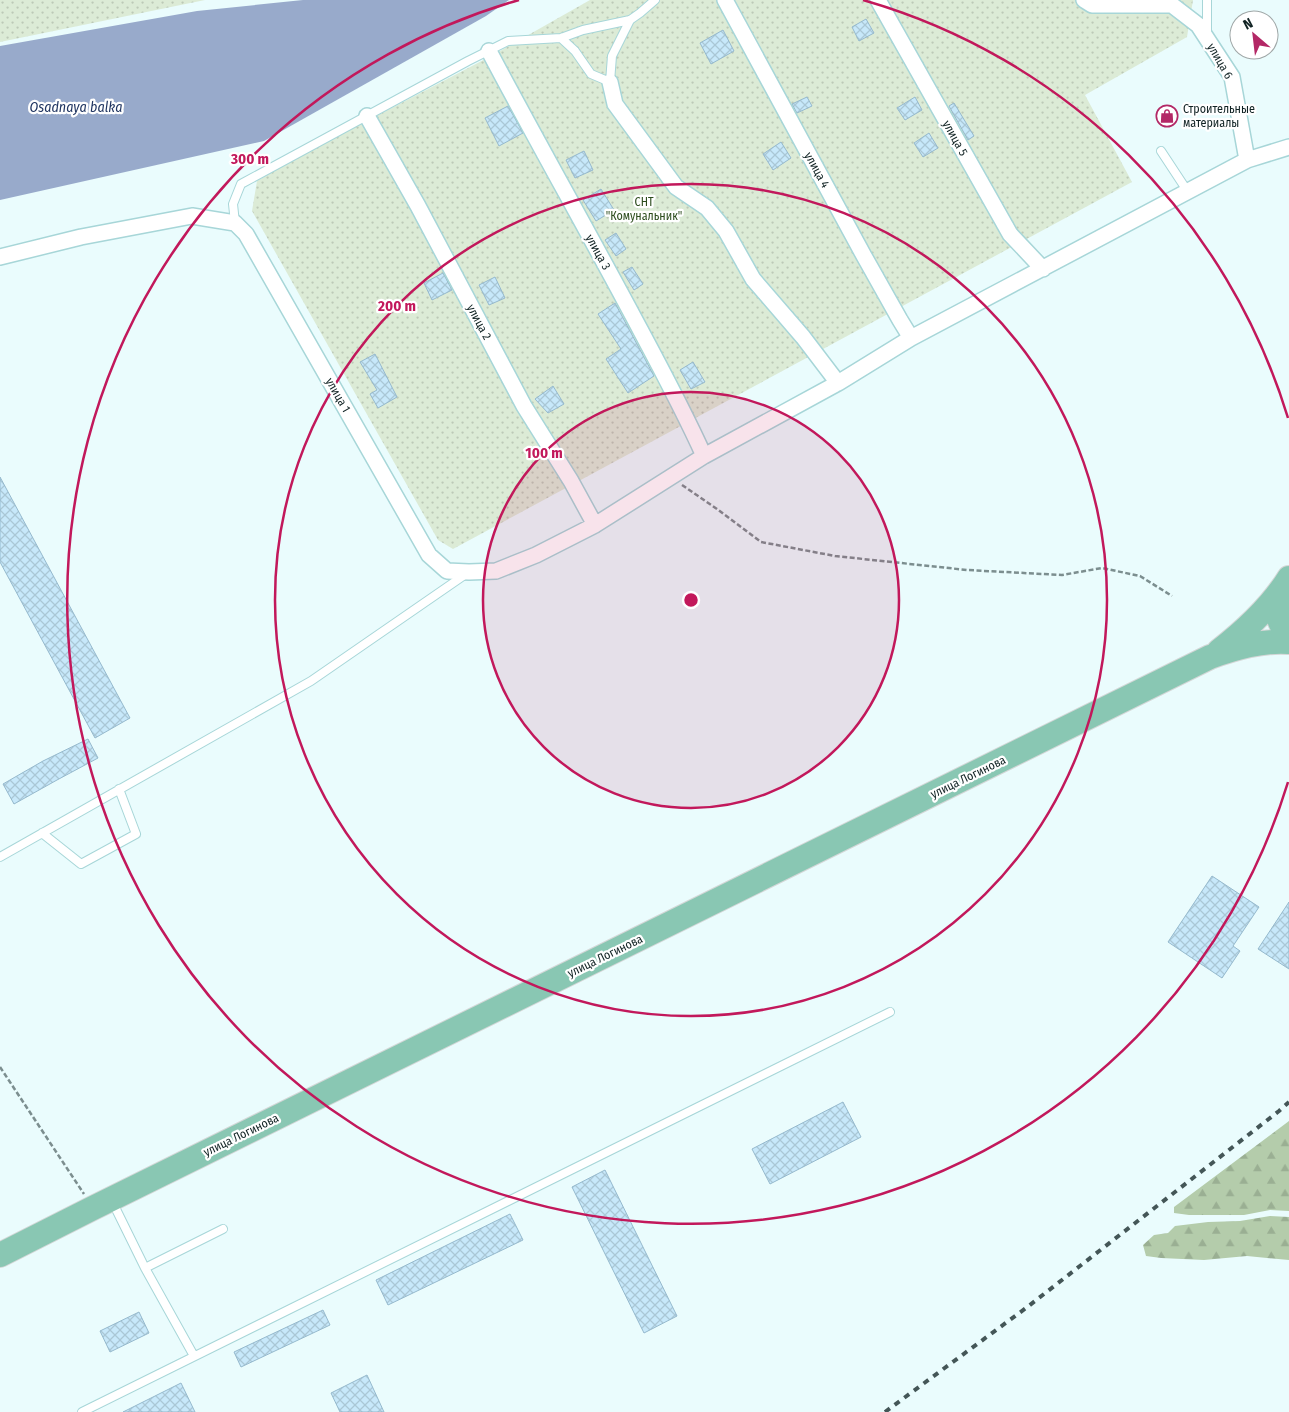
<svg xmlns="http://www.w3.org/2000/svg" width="1289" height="1412" font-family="'Fira Sans Condensed',sans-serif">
<defs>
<pattern id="forest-firs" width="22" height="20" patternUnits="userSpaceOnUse" patternTransform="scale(1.25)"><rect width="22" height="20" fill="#b4ccab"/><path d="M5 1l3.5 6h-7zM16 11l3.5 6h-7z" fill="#9aaf93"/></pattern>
<pattern id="park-dots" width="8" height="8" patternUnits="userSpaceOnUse" patternTransform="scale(1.25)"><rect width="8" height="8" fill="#dcebd6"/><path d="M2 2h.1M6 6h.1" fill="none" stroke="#bcc9b7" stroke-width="1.8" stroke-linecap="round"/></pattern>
<pattern id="building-cross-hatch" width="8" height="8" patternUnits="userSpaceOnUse" patternTransform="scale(1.25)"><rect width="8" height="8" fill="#c7e8fa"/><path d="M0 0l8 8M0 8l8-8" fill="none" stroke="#aac7d6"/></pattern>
</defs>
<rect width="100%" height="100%" fill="#eafcfd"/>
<path fill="url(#forest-firs)" d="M1289,1121V1211L1270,1210L1244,1215H1189L1174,1213V1207Z
M1270,1216L1289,1217V1260L1247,1256L1204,1260L1161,1258L1146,1256L1143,1245L1154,1235L1168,1233L1175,1226L1208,1222L1240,1221Z"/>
<path fill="url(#park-dots)" d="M0,0H205L0,42Z
M590,0H1193L1187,37L1085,95L1132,182L453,549L438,540L252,211L257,181L300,156L493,55Z"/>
<path fill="#98aacb" d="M303,0H509L486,16L264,141L0,200V46L197,11Z"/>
<path fill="url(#building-cross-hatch)" stroke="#95b9cd" d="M866,19L874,33L859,41L852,27Z
M723,30L734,51L711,64L700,43Z
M807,97L812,106L797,113L792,104Z
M915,97L922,110L905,120L897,108Z
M954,103L974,136L968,140L949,106Z
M508,106L523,133L499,146L485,118Z
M929,133L938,148L923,157L914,143Z
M781,142L791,158L773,170L763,154Z
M584,151L593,170L575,178L566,160Z
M601,189L614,210L596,221L583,200Z
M616,233L626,249L616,256L605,240Z
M632,267L643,284L634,290L623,272Z
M443,273L452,290L432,300L424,283Z
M495,277L505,298L489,305L479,285Z
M615,303L654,376L628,393L606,359L621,349L598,314Z
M375,354L397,397L378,408L370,394L377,390L360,362Z
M693,362L705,382L691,389L680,370Z
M553,386L564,404L548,413L535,399Z
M0,477L130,718L95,738L0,562Z
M88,739L98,758L57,780L14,804L3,784L43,761Z
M1212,876L1259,907L1233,946L1240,951L1222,978L1168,942Z
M1289,902V969L1258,949Z
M843,1102L861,1137L770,1184L752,1149Z
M605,1170L677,1316L644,1333L572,1187Z
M510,1214L523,1240L388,1305L376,1280Z
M323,1310L330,1325L241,1367L234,1352Z
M139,1312L149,1333L110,1352L100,1331Z
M367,1375L384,1412H340L331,1393Z
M181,1383L195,1412H123Z"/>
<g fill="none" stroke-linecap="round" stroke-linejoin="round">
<g stroke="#a7d6d8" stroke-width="10">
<path id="lane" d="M1207,33V0
M561,38L575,51L591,74L610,82L612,56L630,20
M1161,151L1188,192
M235,223L233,204L241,184L468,61L508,41L561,38L583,30L630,20L640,13L655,0
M42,833L81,864L136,834L119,789
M0,857L311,681L466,574
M112,1201L145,1268L194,1356
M145,1268L223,1229
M82,1412L890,1012"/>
</g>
<g stroke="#a7d6d8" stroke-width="18">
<path id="street" d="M725,0L864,256L900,320L911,338
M878,0L1010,234L1043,269
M1084,0L1092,5H1172L1198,25L1232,77L1247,160
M489,51C536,140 586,228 634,318C658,363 683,409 704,456
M610,82L615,104L676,187L707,208L726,231L753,279L803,337L838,383
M367,116L418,206L524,406L571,481L595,525
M0,257L81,237L192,216L235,223L246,234L429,555L447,571L469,572L496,571L536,555L595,525L704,456L838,383L911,338L1247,160L1289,147"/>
</g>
<g stroke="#d4d7d7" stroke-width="26">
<path id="primary" d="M1283,588C1274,605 1276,622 1289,635
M1219,651C1246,630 1271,607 1289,578
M0,1255L93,1208L1210,657C1235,648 1262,640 1289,642"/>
</g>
<path stroke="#7c8e8f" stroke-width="2.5" stroke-dasharray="5 2.5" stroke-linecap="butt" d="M682,485L717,509L761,542L835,556L967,570L1062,575L1102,568L1140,576L1172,596
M0,1067L84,1194"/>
<use href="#lane" stroke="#fff" stroke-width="8"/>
<use href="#street" stroke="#fff" stroke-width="15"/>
<use href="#primary" stroke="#89c7b3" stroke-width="24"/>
<path stroke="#445657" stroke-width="4" stroke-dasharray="6 6" stroke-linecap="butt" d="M885,1412L1026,1308L1279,1111L1289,1102"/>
</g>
<circle cx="691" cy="600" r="208" fill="#c2185b" fill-opacity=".12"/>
<g fill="none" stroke="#c2185b" stroke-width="2.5">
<circle cx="691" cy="600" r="208"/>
<circle cx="691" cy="600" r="416"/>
<path d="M1288 782A624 624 0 1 1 519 0M863 0A624 624 0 0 1 1288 418"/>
</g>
<defs>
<g id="shop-ring" transform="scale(1.125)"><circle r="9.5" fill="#fff" stroke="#b32866" stroke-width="1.5"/><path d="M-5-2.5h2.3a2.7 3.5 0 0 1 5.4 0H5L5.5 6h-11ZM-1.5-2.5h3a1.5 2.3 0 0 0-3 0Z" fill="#b32866"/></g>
</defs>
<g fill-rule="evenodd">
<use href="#shop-ring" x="1167" y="116"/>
</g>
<g text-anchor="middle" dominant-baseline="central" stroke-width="4.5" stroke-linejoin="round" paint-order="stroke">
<g font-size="12" fill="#102223" stroke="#fff">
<text transform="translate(1220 61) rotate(60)">улица 6</text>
<text transform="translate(955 138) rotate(61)">улица 5</text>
<text transform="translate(817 170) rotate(61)">улица 4</text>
<text transform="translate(598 252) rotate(61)">улица 3</text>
<text transform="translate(479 322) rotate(62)">улица 2</text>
<text transform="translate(338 395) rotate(60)">улица 1</text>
<text transform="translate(968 777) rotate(-26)">улица Логинова</text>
<text transform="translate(605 956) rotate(-26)">улица Логинова</text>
<text transform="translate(241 1135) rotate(-26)">улица Логинова</text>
</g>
<g font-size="12" fill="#102223" stroke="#fff" text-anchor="start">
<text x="1183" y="109">Строительные<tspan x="1183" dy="14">материалы</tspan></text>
</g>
<g font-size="12" fill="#2c4c1d" stroke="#fff">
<text x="644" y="202">СНТ<tspan x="644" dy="14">"Комунальник"</tspan></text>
</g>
<g font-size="14" font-style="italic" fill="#203561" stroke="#fff">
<text x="76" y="107">Osadnaya balka</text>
</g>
</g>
<circle cx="691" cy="600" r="8" fill="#c2185b" stroke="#fff" stroke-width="2.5"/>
<g font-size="15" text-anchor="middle" font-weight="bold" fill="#c2185b" stroke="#fff" stroke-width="4.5" stroke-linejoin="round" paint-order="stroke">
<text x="250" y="164">300 m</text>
<text x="397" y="311">200 m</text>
<text x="544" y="458">100 m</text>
</g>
<g transform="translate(1254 35) rotate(332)"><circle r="24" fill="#ffffff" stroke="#9fa7a7"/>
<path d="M0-4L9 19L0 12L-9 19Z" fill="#b32866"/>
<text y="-8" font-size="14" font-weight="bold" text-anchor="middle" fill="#102223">N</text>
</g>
</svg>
